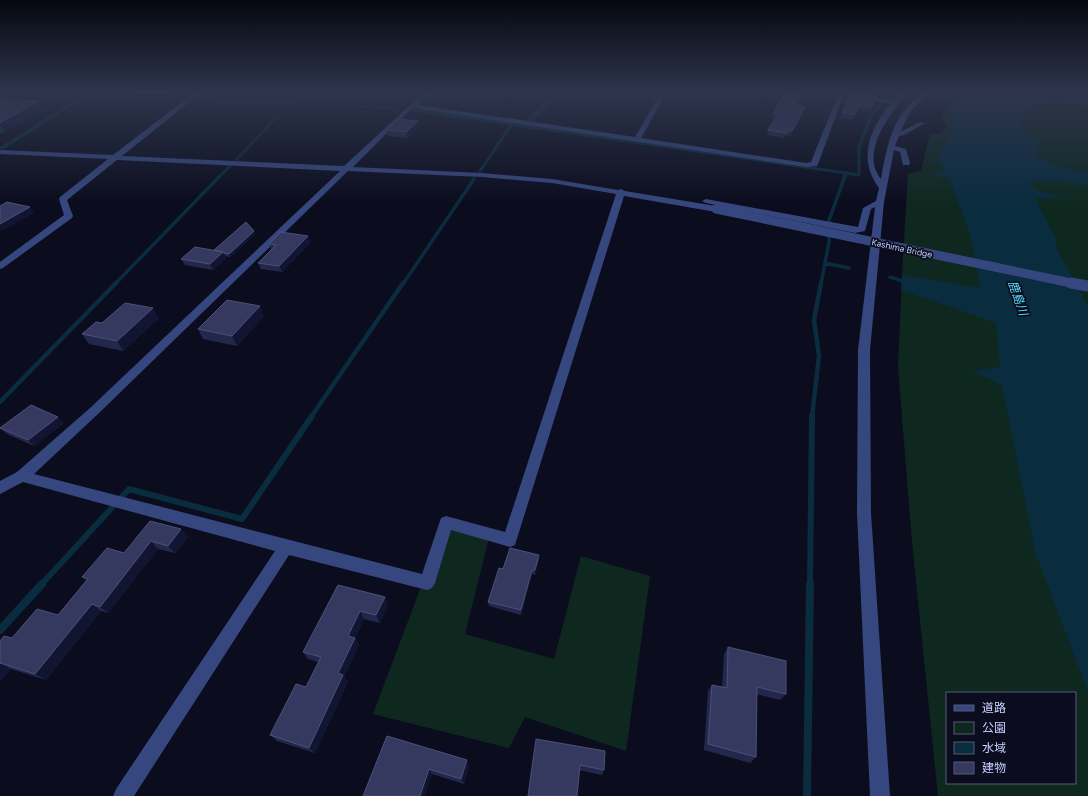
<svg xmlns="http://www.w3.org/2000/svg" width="1088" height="796" font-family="Figtree,'Noto Sans JP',sans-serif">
<rect width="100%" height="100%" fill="#0b0d1e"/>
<path fill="#0e2820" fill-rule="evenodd" d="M964,92L1088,591V796H938L912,542L898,367L902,275L908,173L921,171L930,134H940L947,126L941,119C947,106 950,98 964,92ZM947,693H1075V783H947Z
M1020,92H1088V419L1001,101Z
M445,516L491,530L465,634L554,659L581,556L650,576L626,751L525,717L509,748L373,714L425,576Z"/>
<path fill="#092c3e" d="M0,92L85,95L89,92H94L91,95L186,98L183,101L89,97L83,99L4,149H0V147L80,97L0,94Z
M297,92H302L293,101L294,103L339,104L402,108L400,110L337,106L289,105L237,161L234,160L287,105L193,102L196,99L286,102Z
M553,92H560L533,122L526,121Z
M964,92H1077L1088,94V107L1063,102L1040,103L1022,114L1020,128L1040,144L1034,154L1052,165L1085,172L1088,174V186L1060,182H1030L1034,189L1063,198H1035L1056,239V247L1088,306V691L1036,555L1002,385L971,371L1000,367L996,323L901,290L902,275L980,288L971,237L950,179L933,174L944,171L939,156L954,127L950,117L956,96Z"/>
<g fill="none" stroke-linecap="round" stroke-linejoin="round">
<path stroke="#092c3e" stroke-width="3" d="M414,110L846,173
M480,171L512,124
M219,177L230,166
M844,177L846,173L859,175V147L872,114L891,92"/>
<path stroke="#092c3e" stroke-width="3.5" d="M825,263L849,268
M890,277L906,282
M115,284L220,176
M403,284L474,179
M821,284L829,242V220L845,176"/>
<path stroke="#092c3e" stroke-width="4.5" d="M0,402L116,283
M311,417L403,283
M812,417L819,356L814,320L821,283"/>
<path stroke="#092c3e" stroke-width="6" d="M41,585L129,489L242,519L312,416
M810,585L812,416"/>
<path stroke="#092c3e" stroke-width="8" d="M0,630L42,584
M807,796L810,584"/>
<path fill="#35477e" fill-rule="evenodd" d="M195,92H202L122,156L344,166L419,97L425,92H433L417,105L635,137L661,92H667L641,138L806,163L811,162L839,92H852L893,101L901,92H908C891,113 859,152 881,179C885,156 890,127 906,108C911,102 917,98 922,92H929L911,111L900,132L920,122L925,123L904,135L899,136L895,146L906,149L910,163L909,165H903L900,152L894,150L884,202L870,350L871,513L890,796H870L857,513L858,350L875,207L871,209L865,231L855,233L706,203L702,201L706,199L858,227L863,208L876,201L879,188C857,158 870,130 890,104L844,94L818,164L817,166L806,167L413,108L406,114L353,167L482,173L552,179L618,190L621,189L625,191L716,206L720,209L716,212L624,196L515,545L510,547L451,530L435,583L432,588L427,590L289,555L134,796H113L116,789L275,551L23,482L0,494V481L17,472L90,408L340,171L117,160L67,200L73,216L72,218L3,268L0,269V262L64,215L59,199L60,197L108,159L0,154V150L113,155ZM348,171L482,177L552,183L616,194L505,532L446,516L441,518L422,574L34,474L98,414Z"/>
<path stroke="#35477e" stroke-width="9" d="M716,209L1076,284"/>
<path stroke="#35477e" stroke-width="11" d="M1071,283L1088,286"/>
</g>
<path fill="#23274c" d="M102,92H190L186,95Z
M775,92H804L797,105L805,107L804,112L790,136L786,135L784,138L767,135L768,130L775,118H772L773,113L784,94Z
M861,92H878L877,96Z
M877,97L870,113L857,110L853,120L840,118L842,113Z
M0,99L43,110L5,133H0Z
M419,126L407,138L388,136L387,130Z
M254,231L255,234L230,257L225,256L226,258L213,270L185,265L181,259L214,250Z
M308,236L310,243L282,272L261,269L258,263L271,250L269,244Z
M264,316L237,346L203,339L198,329Z
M159,318L123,351L89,344L82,334Z
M64,423L34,446L7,434L0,428Z
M181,529L188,537L175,553L158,549L108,613L101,611L46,680L11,669L0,681V641L12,638L58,615L86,580L82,577L124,553Z
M539,560L535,575L532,574L521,615L489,606L488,602L503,569Z
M338,585L388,605L380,623L364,619L355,638L359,645L344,677L348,682L315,753L277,741L270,735L306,687L318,662L308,659L303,652Z
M728,647L786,694L780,700L756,694V757L750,763L704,750L708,691L712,685L722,687L724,654Z
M387,736L469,765L464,784L432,774L425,796H363Z
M536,739L604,770L602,775L579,770Z"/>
<path fill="#121532" d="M185,92H190L186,95Z
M803,92H804L794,110L795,105Z
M38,101L43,110L5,133L0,125V123Z
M805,107L804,112L790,136L792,131Z
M418,121L419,126L407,138L406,132Z
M30,207L34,213L2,231L0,229V224Z
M254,231L255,234L230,257L229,254Z
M308,236L310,243L282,272L279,266Z
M223,252L226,258L213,270L210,264Z
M260,306L264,316L237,346L232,336Z
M153,308L159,318L123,351L117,341Z
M58,417L64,423L34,446L28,440Z
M181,529L188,537L175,553L168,546Z
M151,541L158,549L108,613L100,607Z
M539,555V560L535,575V570Z
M532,570V574L521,615V610Z
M385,597L388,605L380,623L376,615Z
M92,604L101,611L46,680L35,674Z
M360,611L364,619L355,638L359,645L344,677L348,682L315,753L309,748L338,673L348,636Z
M0,663L11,669L0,681Z
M467,760L469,765L464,784L461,779Z
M429,769L432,774L425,796H420Z"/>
<path fill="#353960" stroke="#4c5179" d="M785,92H803L795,105L805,107L792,131L788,130L786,133L768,130L778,114L773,113Z
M851,92H855L877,97L872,107L859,105L855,115L842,113Z
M0,99L38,101L0,123Z
M399,119L418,121L406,132L387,130Z
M7,202L30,207L0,224V206Z
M246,222L254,231L229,254L224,253L223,252L214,250Z
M281,232L308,236L279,266L258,263L276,245L269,244Z
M195,247L223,252L210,264L181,259Z
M227,300L260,306L232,336L198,329Z
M125,303L153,308L117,341L82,334L96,322L102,323Z
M31,405L58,417L28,440L0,428Z
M150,521L181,529L168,546L151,541L100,607L92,604L35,674L0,663V641L4,636L12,638L37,609L58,615L88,579L82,577L107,548L124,553Z
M510,548L539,555L535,570H532L521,610L488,602L499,568L503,569Z
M338,585L385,597L376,615L360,611L348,636L355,638L338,673L343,675L309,748L270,735L296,684L306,687L321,657L303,652Z
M728,647L786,661V694L757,687L756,757L708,744L712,685L727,688Z
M387,736L467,760L461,779L429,769L420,796H363Z
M536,739L605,751L604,770L580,765L577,796H528Z"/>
<linearGradient id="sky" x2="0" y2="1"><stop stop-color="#060710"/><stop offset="0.45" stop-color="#2e354c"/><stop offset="1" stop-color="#2e354c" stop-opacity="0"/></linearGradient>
<rect width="1088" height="204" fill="url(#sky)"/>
<g text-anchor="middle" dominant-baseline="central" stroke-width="3.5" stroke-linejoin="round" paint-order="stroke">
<g font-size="9" fill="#c8d1ff" stroke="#0b0d1e">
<text transform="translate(902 248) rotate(12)">Kashima Bridge</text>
</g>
<g font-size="12" font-style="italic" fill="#56e0ff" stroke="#0b0d1e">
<text transform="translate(1018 298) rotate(71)">鹿島川</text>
</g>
</g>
<rect x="946" y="692" width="130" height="92" fill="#0b0d1e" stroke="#575b78"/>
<rect x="954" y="705" width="20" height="6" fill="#35477e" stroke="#575b78"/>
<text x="982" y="712" font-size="12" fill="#c8d1ff">道路</text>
<rect x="954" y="722" width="20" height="12" fill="#0e2820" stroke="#575b78"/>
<text x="982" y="732" font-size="12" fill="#c8d1ff">公園</text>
<rect x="954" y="742" width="20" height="12" fill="#092c3e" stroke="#575b78"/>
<text x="982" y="752" font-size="12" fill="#c8d1ff">水域</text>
<rect x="954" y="762" width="20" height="12" fill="#353960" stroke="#575b78"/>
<text x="982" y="772" font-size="12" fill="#c8d1ff">建物</text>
</svg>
